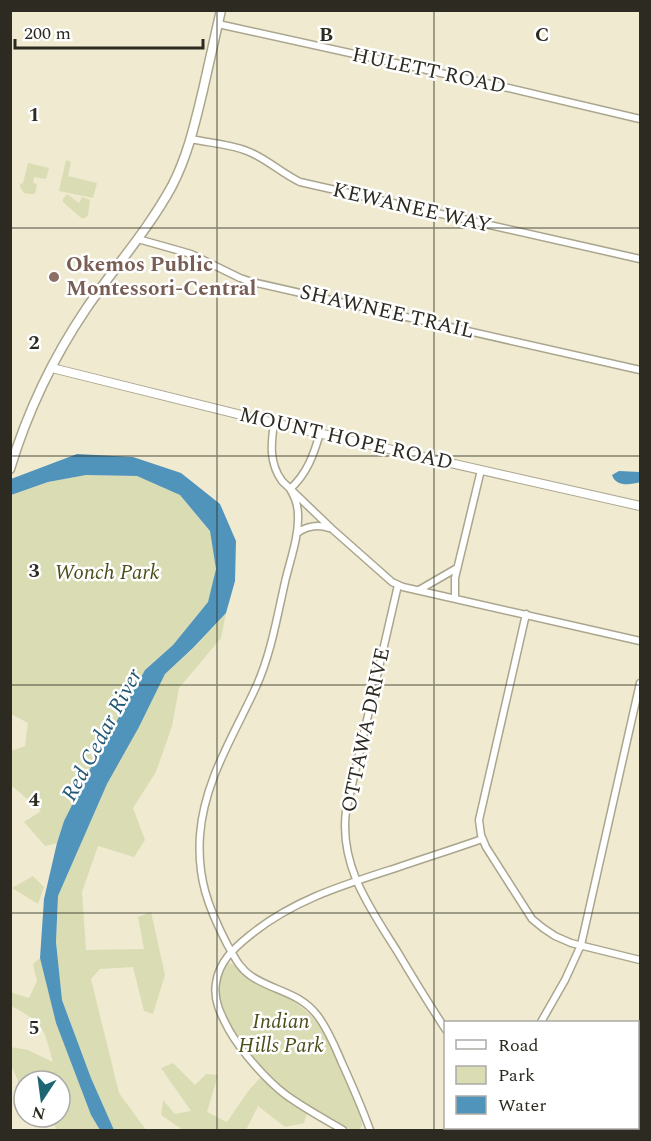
<svg xmlns="http://www.w3.org/2000/svg" width="651" height="1141" font-family="Spectral,serif">
<rect width="100%" height="100%" fill="#efead0"/>
<path fill="#daddb4" d="M66,160L71,162L68,176L97,183L93,198L59,191Z
M28,163L49,168L46,179L34,177L33,182L37,185L35,194H29L24,193L21,188L20,187V184L23,183Z
M67,194L79,203L82,197L90,200L88,215L85,218H81L63,202V199Z
M86,475L137,476L180,495L210,531L216,569L208,602L173,645L145,670L89,771L64,821L57,843L45,846L24,822L41,811L11,785V751L25,746L28,723L11,714L10,502L13,494L48,482Z
M226,613L221,638L179,688L172,726L156,772L133,808L145,840L134,857L98,846L82,892L86,950L144,949L138,917L151,912L165,975L153,1014L144,1011L133,967L100,969L91,979L119,1093L146,1130H114L91,1078L62,1000L56,942L58,896L107,784L139,727L165,674L194,648Z
M33,876L44,887L38,904L12,888Z
M40,958L56,1023L91,1115L100,1130H56L54,1123L46,1117H60V1081H24V1094L11,1065V1047L28,1050L53,1062C43,1026 44,1023 11,1006L10,992L29,998L37,981L33,964Z
M229,963C238,965 243,975 250,980C258,985 267,988 275,991C290,998 302,1006 313,1018C318,1023 322,1030 326,1036C332,1047 364,1117 362,1125C360,1131 356,1130 351,1130C324,1114 294,1099 271,1077C264,1071 259,1063 253,1056C235,1034 210,1004 222,974C224,969 225,966 229,963Z
M173,1063L195,1085L206,1074L218,1075L207,1112L227,1122L249,1090L262,1076L307,1113L304,1123L285,1127L258,1106L246,1130H183L161,1115L163,1100L175,1114L191,1111L161,1068Z
M638,1110L640,1111V1130H540L542,1128H638Z"/>
<path fill="#5094bb" d="M77,454L133,457L181,473L220,504L236,541L235,581L226,613L193,648L165,674L139,727L107,784L58,896L56,942L62,1000L91,1078L114,1130H100L91,1115L56,1023L40,958L44,899L57,843L64,821L89,771L145,670L173,645L208,602L216,569L210,531L180,495L137,476L86,475L48,482L11,495V479Z
M619,471L640,472V482C630,485 616,487 612,475Z"/>
<g fill="none" stroke-linecap="round" stroke-linejoin="round">
<g stroke="#aaa58d" stroke-width="9">
<path id="minor" d="M218,24L504,87L640,119
M191,139C209,143 230,144 247,151C266,158 281,173 300,182L640,259
M138,239L191,254L240,278L252,282L640,370
M274,423C271,444 269,463 282,481L331,528L392,582L403,587L640,641
M320,433C314,454 307,474 290,489C295,497 298,506 298,515C299,537 290,560 285,582C277,617 271,654 256,687C234,735 204,781 200,835C197,878 208,907 227,944C234,956 239,968 251,976C273,991 299,992 317,1015C328,1029 335,1047 342,1063C352,1085 362,1108 370,1130
M297,533C307,526 317,524 329,528
M398,585L346,811C339,866 370,908 397,951C413,978 429,1004 446,1030
M419,590L457,568
M455,598V578L481,470
M526,614L479,820L481,835L486,847L532,919L543,928L555,936L571,943L640,960
M541,1022L565,980L581,945L640,683
M638,1117L640,1115
M343,1130C324,1119 304,1108 286,1095C266,1080 241,1051 229,1030C221,1015 213,1000 216,983C219,962 233,949 249,936C293,900 343,885 396,868C425,858 454,849 482,839
M480,1130L483,1128
M621,1130L624,1128"/>
</g>
<g stroke="#aaa58d" stroke-width="10">
<path id="tertiary" d="M52,368L274,423L640,506"/>
</g>
<g stroke="#aaa58d" stroke-width="11">
<path id="secondary" d="M10,469C27,413 53,358 86,309C114,268 148,230 172,186C188,155 195,123 203,90C209,64 215,37 221,10"/>
</g>
<use href="#minor" stroke="#fff" stroke-width="6"/>
<use href="#tertiary" stroke="#fff" stroke-width="8"/>
<use href="#secondary" stroke="#fff" stroke-width="8"/>
</g>
<path fill="none" stroke="#2d2b21" stroke-width="1.5" stroke-opacity="0.55" d="M217,10V1130M434,10V1130M10,228H640M10,456H640M10,685H640M10,913H640"/>
<circle fill="#8d6e63" stroke="#fff" stroke-width="2" cx="54" cy="277" r="6"/>
<g text-anchor="middle" dominant-baseline="central" stroke-width="5" stroke-linejoin="round" paint-order="stroke">
<g font-size="21" fill="#2d2b21" stroke="#fff">
<text transform="translate(429 71) rotate(12)">HULETT ROAD</text>
<text transform="translate(412 208) rotate(13)">KEWANEE WAY</text>
<text transform="translate(387 312) rotate(13)">SHAWNEE TRAIL</text>
<text transform="translate(346 439) rotate(13)">MOUNT HOPE ROAD</text>
<text transform="translate(366 730) rotate(-78)">OTTAWA DRIVE</text>
</g>
<g font-size="21" font-weight="bold" fill="#785e54" stroke="#fff" text-anchor="start">
<text x="66" y="265">Okemos Public<tspan x="66" dy="24">Montessori-Central</tspan></text>
</g>
<g font-size="21" font-style="italic" fill="#4d4f1b" stroke="#fff">
<text x="107" y="573">Wonch Park</text>
<text x="281" y="1022">Indian<tspan x="281" dy="24">Hills Park</tspan></text>
</g>
<g font-size="22" font-style="italic" fill="#235773" stroke="#fff">
<text transform="translate(102 735) rotate(-62)">Red Cedar River</text>
</g>
</g>
<g font-size="20" text-anchor="middle" font-weight="bold" fill="#2d2b21" stroke="#fff" stroke-width="5" stroke-linejoin="round" paint-order="stroke">
<text x="326" y="41">B</text>
<text x="542" y="41">C</text>
<text x="34" y="121">1</text>
<text x="34" y="349">2</text>
<text x="34" y="577">3</text>
<text x="34" y="806">4</text>
<text x="34" y="1034">5</text>
</g>
<rect width="651" height="1141" fill="none" stroke="#2d2b21" stroke-width="24"/>
<rect x="444" y="1021" width="195" height="108" fill="#ffffff" stroke="#abaaa6" stroke-width="1.5"/>
<rect x="456" y="1040" width="30" height="9" fill="#ffffff" stroke="#abaaa6" stroke-width="1.5"/>
<text x="498" y="1051" font-size="18" fill="#2d2b21">Road</text>
<rect x="456" y="1066" width="30" height="18" fill="#daddb4" stroke="#abaaa6" stroke-width="1.5"/>
<text x="498" y="1081" font-size="18" fill="#2d2b21">Park</text>
<rect x="456" y="1096" width="30" height="18" fill="#5094bb" stroke="#abaaa6" stroke-width="1.5"/>
<text x="498" y="1111" font-size="18" fill="#2d2b21">Water</text>
<g transform="translate(42 1099) rotate(193)"><circle r="28" fill="#ffffff" stroke="#abaaa6" stroke-width="1.5"/>
<path d="M0-4.5L10 22L0 15L-10 22Z" fill="#1e6574"/>
<text y="-9" font-size="16" font-weight="bold" text-anchor="middle" fill="#2d2b21">N</text>
</g>
<path d="M15 39v9h188v-9" fill="none" stroke="#2d2b21" stroke-width="3"/>
<text x="24" y="39" font-size="18" fill="#2d2b21" stroke="#ffffff" stroke-width="4.5" paint-order="stroke">200 m</text>
</svg>
